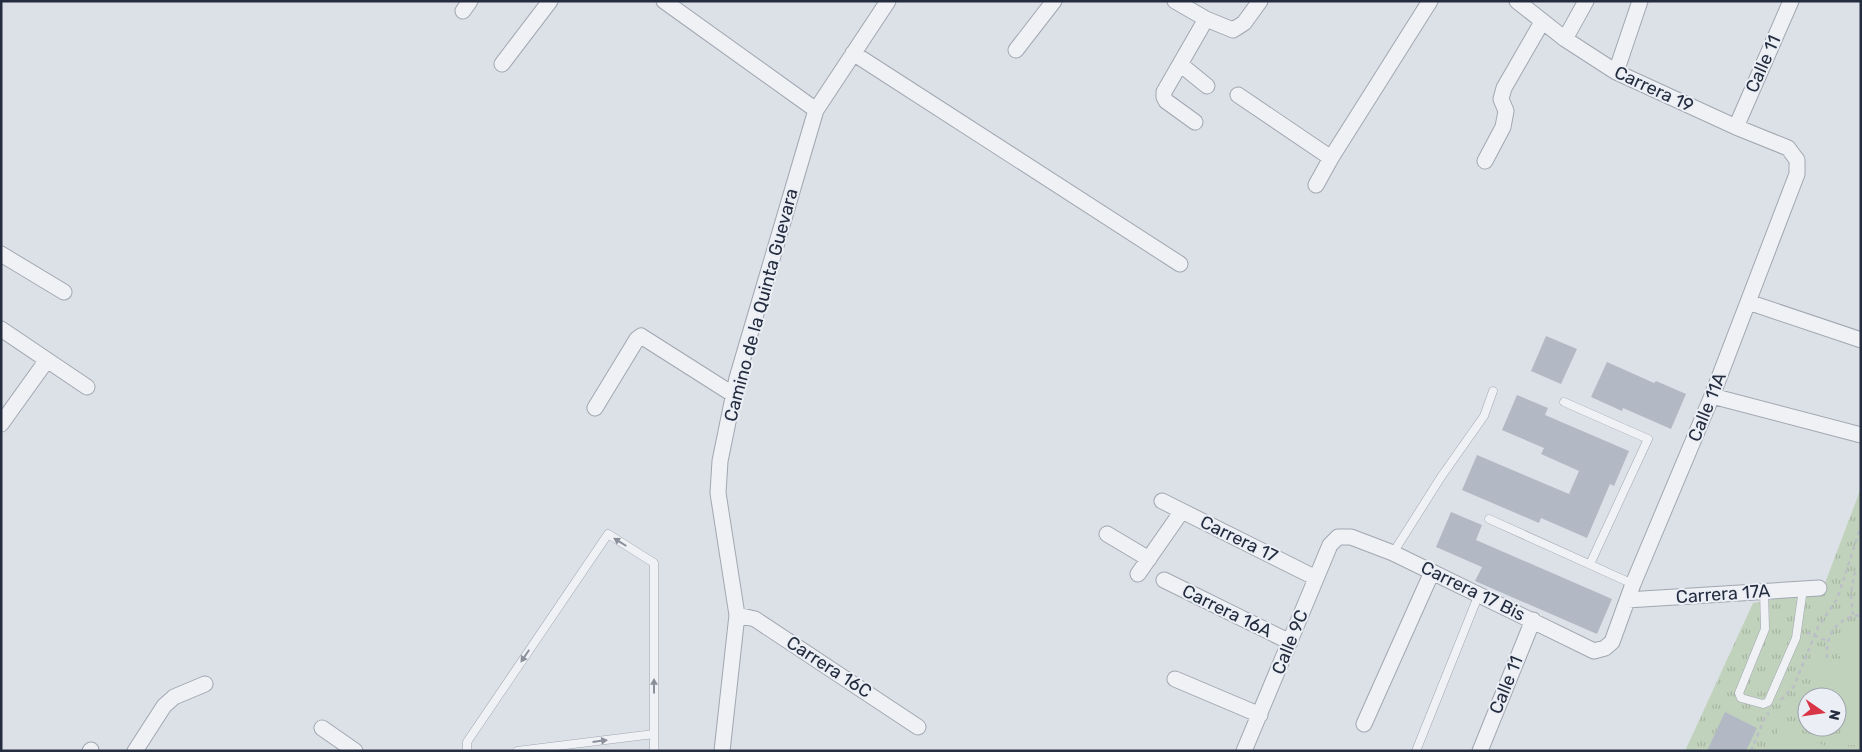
<svg xmlns="http://www.w3.org/2000/svg" width="1862" height="752" font-family="Rubik,sans-serif">
  <style>
    .grass { fill: url(#grass-tufts); fill-rule: evenodd }
    .pitch { fill: #c1d2bc }
    .building { fill: #b2b9c4 }
    .lines { fill: none; stroke-linecap: round; stroke-linejoin: round }
    .service-casing { stroke: #a1a7b1; stroke-width: 9 }
    .minor-casing { stroke: #a1a7b1; stroke-width: 17 }
    .path { stroke: #babec6; stroke-width: 2.5; stroke-dasharray: 4 4; stroke-linecap: butt }
    .service { stroke: #eff1f5; stroke-width: 8 }
    .minor { stroke: #eff1f5; stroke-width: 15 }
    .oneway { fill: #8a8f9a }
    .labels { text-anchor: middle; dominant-baseline: central; stroke-width: 4; stroke-linejoin: round; paint-order: stroke }
    .street-label { font-size: 18px; fill: #242d3f; stroke: #ebeff5 }
  </style>
  <defs>
    <pattern id="grass-tufts" width="24" height="20" patternUnits="userSpaceOnUse" patternTransform="scale(1.25)"><rect width="24" height="20" fill="#c1d2bc"/><path d="M3 7l-1-3M5 7V3M7 7l1-3M15 17l-1-3M17 17v-4M19 17l1-3" fill="none" stroke="#a6b5a3"/></pattern>
  </defs>
  <rect width="100%" height="100%" fill="#dce0e7"/>
  <!-- grass -->
  <path class="grass" d="M1861 488V751H1685L1753 603 1822 591ZM1807 697H1837V727H1807Z"/>
  <!-- pitch -->
  <path class="pitch" d="M1861 632V656H1839L1838 633Z
    M1861 662V700L1837 701V697H1817V663Z
    M1843 709H1861V745H1844Z
    M1779 729 1840 751H1771Z"/>
  <!-- building -->
  <path class="building" d="M1546 336 1577 349 1561 384 1531 371Z
    M1607 362 1654 383 1656 381 1686 394 1671 429 1623 408 1622 411 1591 397Z
    M1517 395 1548 408 1545 415 1629 451 1614 486 1610 484 1587 538 1541 518 1539 523 1462 490 1477 455 1569 494 1579 471 1541 454 1544 448 1502 430Z
    M1451 512 1482 525 1476 540 1612 599 1597 634 1475 581 1482 567 1436 547Z
    M1725 712 1757 728 1746 751H1707Z"/>
  <g class="lines">
    <defs>
      <path id="service" d="M1564 402 1648 439 1590 564
        M1489 519 1633 584
        M1393 553 1441 477 1484 416 1493 391
        M1764 591 1765 629 1739 693 1741 698 1763 704 1768 702 1796 638 1803 589
        M467 751V742L608 534 654 563V751
        M517 751 654 734
        M1416 751 1479 594"/>
      <path id="minor" d="M664 1 816 110
        M1175 1 1206 19 1233 30 1244 23 1260 1
        M463 11 470 1
        M1565 39 1586 1
        M1016 50 1054 1
        M853 53 1180 264
        M502 64 550 1
        M1180 64 1207 86
        M1616 72 1640 1
        M1238 95 1331 158
        M1195 122 1166 101 1164 97V92L1206 19
        M1736 127 1791 1
        M1485 161 1503 127 1506 111 1501 99 1504 88 1542 22
        M1316 185 1331 158 1430 1
        M1 254 64 292
        M1748 302 1861 340
        M1 329 87 387
        M1712 396 1861 435
        M595 408 637 339 641 336 734 395
        M1 424 47 360
        M1162 501 1316 578
        M1107 534 1149 559
        M1138 574 1182 511
        M1164 580 1290 642
        M1627 600 1819 588
        M737 615 755 619 918 727
        M1175 679 1260 715
        M1364 724 1432 572
        M322 728 355 751
        M90 751 91 750
        M135 751 164 706 174 697 205 684
        M722 751 737 615 718 493 720 461 737 378 816 110 888 1
        M1244 751 1330 545 1338 537H1351L1393 553 1594 651 1605 648 1612 642 1633 584 1712 396 1797 174V160L1788 148 1736 127 1616 72 1565 39 1517 1
        M1480 751 1533 620"/>
    </defs>
    <!-- service casing -->
    <use href="#service" class="service-casing"/>
    <!-- minor casing -->
    <use href="#minor" class="minor-casing"/>
    <!-- path -->
    <path class="path" d="M1853 615 1851 595 1854 574 1861 569
      M1807 632 1827 641
      M1827 658C1825 635 1837 617 1861 615
      M1781 700 1794 686 1818 627 1837 599 1861 526
      M1751 751 1765 717 1769 713"/>
    <!-- service -->
    <use href="#service" class="service"/>
    <!-- minor -->
    <use href="#minor" class="minor"/>
  </g>
  <!-- one-way arrows -->
  <defs><path id="oneway-solid" d="M-6-.8H1V-3.2L6.5 0L1 3.2V.8H-6Z" transform="scale(1.25)"/></defs>
  <g class="oneway">
    <use href="#oneway-solid" transform="translate(620 542) rotate(-148)"/>
    <use href="#oneway-solid" transform="translate(525 656) rotate(124)"/>
    <use href="#oneway-solid" transform="translate(654 686) rotate(-90)"/>
    <use href="#oneway-solid" transform="translate(600 741) rotate(-7)"/>
  </g>
  <g class="labels">
    <!-- street labels -->
    <g class="street-label">
      <text transform="translate(1763 64) rotate(-66)">Calle 11</text>
      <text transform="translate(1654 89) rotate(25)">Carrera 19</text>
      <text transform="translate(761 305) rotate(-75)">Camino de la Quinta Guevara</text>
      <text transform="translate(1707 407) rotate(-68)">Calle 11A</text>
      <text transform="translate(1239 539) rotate(26)">Carrera 17</text>
      <text transform="translate(1473 591) rotate(26)">Carrera 17 Bis</text>
      <text transform="translate(1723 594) rotate(-4)">Carrera 17A</text>
      <text transform="translate(1227 611) rotate(26)">Carrera 16A</text>
      <text transform="translate(1290 642) rotate(-68)">Calle 9C</text>
      <text transform="translate(829 667) rotate(33)">Carrera 16C</text>
      <text transform="translate(1506 685) rotate(-68)">Calle 11</text>
    </g>
  </g>
  <!-- border -->
  <rect width="1862" height="752" fill="none" stroke="#242d3f" stroke-width="5"/>
  <!-- north arrow -->
  <g transform="translate(1822 712) rotate(103)"><circle r="24" fill="#ebeff5" stroke="#9ba1ac"/>
  <path d="M0-4L9 19L0 12L-9 19Z" fill="#d83547"/>
  <text y="-8" font-size="14" font-weight="bold" text-anchor="middle" fill="#242d3f">N</text>
  </g>
</svg>
